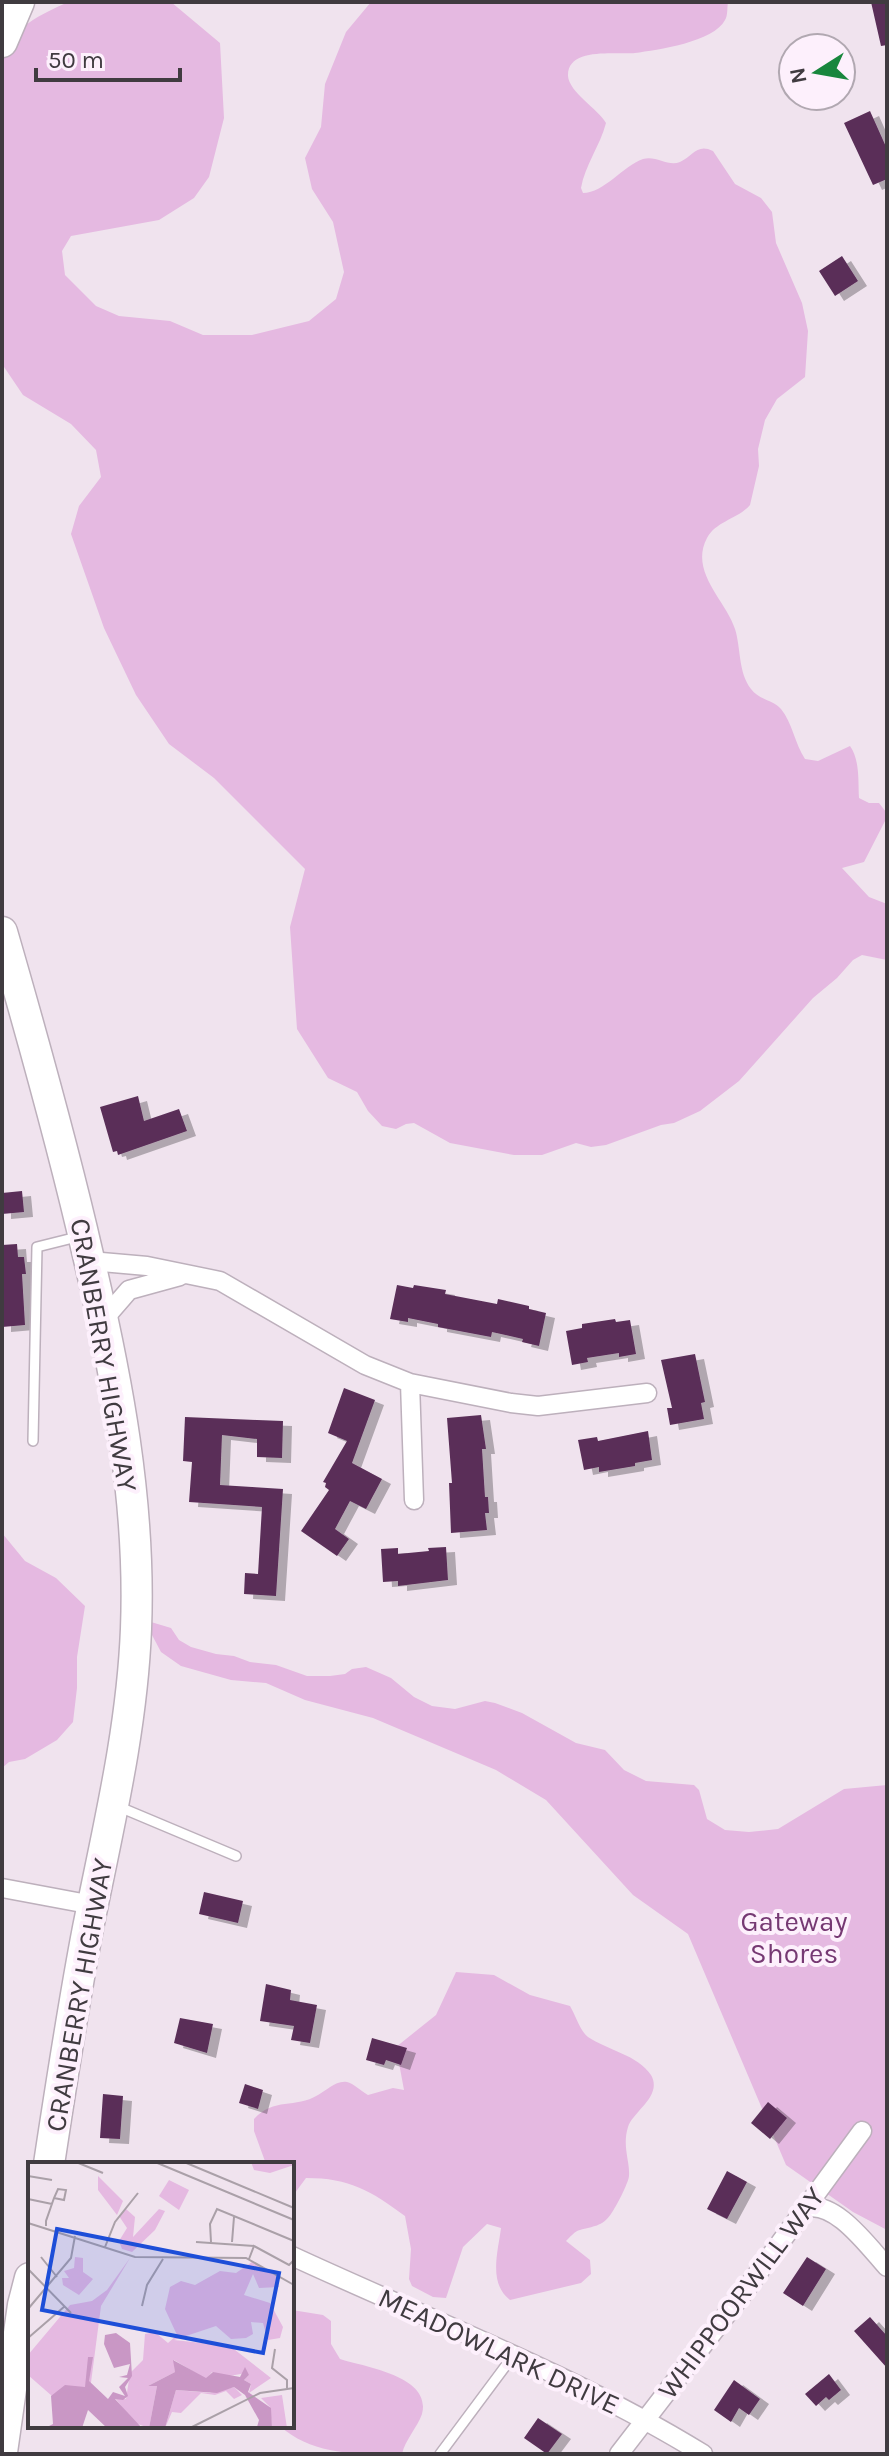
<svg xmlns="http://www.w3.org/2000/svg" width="889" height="2456" font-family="Karla,sans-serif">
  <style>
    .green { fill: #e5b9e1 }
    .building { fill: #5a2f58; filter: url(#shadow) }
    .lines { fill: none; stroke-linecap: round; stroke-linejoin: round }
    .lane-casing { stroke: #bdb0bc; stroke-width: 12 }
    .street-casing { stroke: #bdb0bc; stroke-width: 21 }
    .primary-casing { stroke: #bdb0bc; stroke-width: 33 }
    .lane { stroke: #fff; stroke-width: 9 }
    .street { stroke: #fff; stroke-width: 18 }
    .primary { stroke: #fff; stroke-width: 30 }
    .labels { text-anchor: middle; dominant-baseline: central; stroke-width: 8; stroke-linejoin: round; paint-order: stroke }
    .street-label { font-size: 28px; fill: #403b40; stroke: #fdf0fc }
    .park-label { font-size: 28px; fill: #763973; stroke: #fdf0fc }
    .inset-road { fill: none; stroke: #aaa0a8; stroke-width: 2 }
    .view { fill: #1d4ed8; fill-opacity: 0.15; stroke: #1d4ed8; stroke-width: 4 }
    .inset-edge { fill: none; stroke: #403b40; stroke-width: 4 }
  </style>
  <defs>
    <filter id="shadow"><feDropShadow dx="9" dy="5" stdDeviation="0" flood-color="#0004"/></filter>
  </defs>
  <rect width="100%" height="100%" fill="#f0e3ee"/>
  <!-- green -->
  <path class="green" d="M68 2H171L220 43 224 118 209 177 194 198 159 220 71 236 62 251 65 275 96 306 119 316 170 321 203 335H252L309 321 336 299 344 272 333 222 312 189 305 158 321 127 325 84 346 32 371 2H728C727 7 728 16 725 20 714 42 657 50 635 53 618 55 567 46 568 76 569 92 598 109 606 123 600 146 585 165 581 188L583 193C604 193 623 166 643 159 656 155 668 167 680 162 693 156 697 143 713 151L735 184 761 198 772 212 776 243 802 303 808 331 805 377 777 399 765 420 758 449 759 466 750 505C738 519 716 521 707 538 689 572 726 600 735 629 741 648 738 672 751 689 759 700 773 700 781 709 792 722 795 744 805 759L818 761 850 746C860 760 858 781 859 798L869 803H879L886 812 885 821 864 862 842 868 869 897 887 904V960L862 955 853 960 837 978 813 998 739 1081 700 1111 674 1123 661 1125 606 1145 591 1147 576 1143 542 1155H514L450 1143 414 1123 406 1124 396 1129 382 1126 368 1111 357 1092 328 1078 297 1029 290 927 305 869 214 778 169 744 136 695 104 628 71 534 79 506 101 477 96 450 71 424 23 395 2 364V55C15 26 40 15 68 2Z
    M2 1533 25 1561 56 1578 85 1606 77 1657V1688L73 1722 57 1740 25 1759 9 1762 2 1768Z
    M151 1622 171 1628 179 1640 191 1647 216 1654 234 1656 250 1662 276 1665 307 1676H330L345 1674 352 1669 366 1667 391 1678 414 1697 432 1706 455 1709 485 1701 495 1703 522 1713 576 1743 605 1750 624 1770 646 1781 694 1785 699 1790 707 1819 725 1830 749 1832 778 1829 844 1789 887 1785V2230L853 2212 786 2165 688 1934 633 1895 546 1800 496 1770 373 1718 305 1700 266 1683 231 1680 181 1666 161 1652 152 1635Z
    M456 1972 494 1975 530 1995 570 2006C576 2016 580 2031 588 2037 607 2050 638 2055 651 2075 663 2096 633 2111 628 2127 622 2146 630 2161 629 2176 628 2184 616 2207 611 2214 602 2227 593 2226 580 2230 575 2231 570 2237 566 2241L590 2260 591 2274 581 2283 510 2300C488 2283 498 2252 501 2228L487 2224 463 2247 446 2298 433 2297 412 2286 409 2279 411 2249 405 2216C371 2191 350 2178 306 2178L292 2197V2164H266L254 2131V2119C274 2097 295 2109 318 2095 326 2091 336 2080 347 2082 353 2083 362 2092 368 2095L393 2088 404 2090 396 2047 436 2015Z
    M292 2310 323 2315 331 2321V2344L340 2359C365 2367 432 2376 422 2414 417 2428 405 2440 402 2454 359 2454 313 2456 280 2426H292Z"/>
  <!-- building -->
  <path class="building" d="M871 2H887V45L881 46Z
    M870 111 887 149V179L873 185 844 123Z
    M842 256 858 281 835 296 819 271Z
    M138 1096 144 1121 179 1109 187 1131 118 1155 117 1151 113 1152 100 1107Z
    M22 1191 24 1212 2 1214V1193Z
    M17 1244 18 1257H24L26 1274H22L25 1325 2 1327V1245Z
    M397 1285 413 1288 414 1285 446 1290 445 1294 497 1304 498 1299 529 1306V1309L546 1313 539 1346 522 1342 523 1339 492 1332 491 1337 438 1327V1324L408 1318V1322L390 1319Z
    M615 1319 616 1322 630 1320 636 1354 619 1357V1353L587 1358 588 1362 572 1365 566 1331 582 1328V1324Z
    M695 1354 705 1402 701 1403 704 1419 670 1425 667 1408H672L661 1360Z
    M344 1388 375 1400 352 1463 382 1479 366 1509 350 1501 335 1529 349 1539 337 1556 301 1531 329 1490 325 1487 326 1483 323 1482 347 1441 328 1433Z
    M481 1415 486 1449H482L485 1497H488L489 1513H485L487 1530 451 1533 449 1483H452L447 1418Z
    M185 1417 283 1421 282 1458 257 1457V1439L222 1435 220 1485 283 1489 276 1596 244 1594 245 1573 258 1574 262 1507 189 1502 192 1462 183 1461Z
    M648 1431 652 1460 635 1463V1466L599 1472V1467L584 1470 578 1440 597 1437 598 1441Z
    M446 1547 448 1580 398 1586V1581L383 1582 381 1549 398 1548V1554L429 1551 428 1548Z
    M204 1892 243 1901 238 1923 199 1914Z
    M266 1984 291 1990 290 2000 317 2005 310 2043 291 2040 294 2026 260 2021Z
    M180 2018 213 2024 207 2053 174 2043Z
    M372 2038 407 2048 401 2065 386 2060 384 2065 366 2060Z
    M245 2084 263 2090 258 2109 239 2103Z
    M103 2094 123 2096 120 2139 100 2138Z
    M768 2102 787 2118 770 2139 751 2123Z
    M727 2171 747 2182 727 2219 707 2209Z
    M807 2257 826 2269 803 2306 783 2293Z
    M870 2317 887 2336V2368L854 2331Z
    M829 2374 841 2390 829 2400 826 2397 816 2406 805 2394Z
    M734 2380 760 2399 749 2415 739 2408 731 2422 714 2410Z
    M538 2418 562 2434 547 2454 524 2438Z"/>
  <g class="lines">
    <defs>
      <path id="lane" d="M33 1441 37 1247 81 1236
        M117 1806 236 1856
        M440 2454 513 2356"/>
      <path id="street" d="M90 1261 147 1266 220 1281 365 1365 410 1383 511 1403 538 1406 647 1393
        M103 1320 129 1290 180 1276
        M410 1383 414 1500
        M2 1888 93 1905
        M803 2209C833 2197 868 2246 887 2267
        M292 2256C430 2320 573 2374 703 2454
        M619 2454 747 2288 862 2131"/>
      <path id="primary" d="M2 42 19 2
        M2 932C33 1039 63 1146 88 1255 117 1377 141 1503 136 1629 132 1731 108 1828 88 1928 73 2006 61 2085 49 2164
        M2 2452 23 2305 30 2278"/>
    </defs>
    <!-- lane casing -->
    <use href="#lane" class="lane-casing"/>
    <!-- street casing -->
    <use href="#street" class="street-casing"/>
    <!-- primary casing -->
    <use href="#primary" class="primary-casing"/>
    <!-- lane -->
    <use href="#lane" class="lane"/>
    <!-- street -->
    <use href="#street" class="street"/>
    <!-- primary -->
    <use href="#primary" class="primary"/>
  </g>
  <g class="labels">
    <!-- street labels -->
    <g class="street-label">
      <text transform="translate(104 1355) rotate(80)">CRANBERRY HIGHWAY</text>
      <text transform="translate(79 1995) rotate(-80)">CRANBERRY HIGHWAY</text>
      <text transform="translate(741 2293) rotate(-53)">WHIPPOORWILL WAY</text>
      <text transform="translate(499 2351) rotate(25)">MEADOWLARK DRIVE</text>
    </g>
    <!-- park labels -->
    <g class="park-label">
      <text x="794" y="1921">Gateway<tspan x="794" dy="32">Shores</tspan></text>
    </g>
  </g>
  <!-- overview -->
  <g transform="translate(28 2162)">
    <rect width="266" height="266" fill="#f0e3ee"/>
    <path d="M223 0H266V3L242 11 226 8ZM70 14 95 39 89 53 70 28ZM141 18 161 28 151 48 131 34ZM98 47 107 55 105 75 131 47 137 49 127 68 104 90 94 87 91 79 99 66 91 54ZM47 95 55 96V110L65 117 51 133 35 123 34 116H41L36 109 46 106ZM102 96 73 144 62 228 45 225 24 234 0 213V193L42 143 64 139 79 128ZM224 100 248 113 251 125 231 126 225 112 216 133 242 141 255 165 252 176 240 178 235 161 223 160 225 172 218 176 203 177 188 164 146 178 202 184 243 216 221 231 223 222 216 218 221 213 218 211 196 215 184 210 178 217 146 198 147 210 120 224H129L121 266 107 261 87 236 98 237 102 211 115 198 117 172 127 170 140 181 149 173 137 147 142 125 153 119 167 123 192 109 208 111ZM206 225 214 233 206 237 198 229 187 233 173 231 153 251 144 250 137 266 148 228 182 231ZM254 233 259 266H244L242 245 233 236Z" fill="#e5b9e1"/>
    <path d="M88 171 102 181 104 214 97 225 100 234 95 238 87 237 114 266H79L60 248 54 266H17L25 262 23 234 37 223 57 225 60 195H65L61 219 80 237 85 230 97 234 91 225 100 216 91 215 99 213 102 202 86 206 76 182 77 173ZM145 198 178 216 185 210 212 215 217 205 221 213 216 218 223 222 220 230 243 246 244 266H218L229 265 231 258 217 233 206 225 189 231 148 228 137 266H121L129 224H120L147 210Z" fill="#c997c5"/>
    <path class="inset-road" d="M48 0 75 11M127 0 266 58M156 0 266 46M0 14 24 18M0 37 24 42M0 61 107 95 218 96 266 123M18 64V59L26 36 30 27 38 28 36 38 26 36M168 80 226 84M183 80 182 62 189 47 266 79M204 80 206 55M77 85 87 60 110 31M13 95 29 115M221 97 226 84 261 103 266 98M0 107 43 151M114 144 119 123 135 97M0 147 43 96 47 74M0 176 37 144M247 187 244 206 259 218V226M162 266 232 231 266 226"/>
    <path class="view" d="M29 67 251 111 235 191 14 148Z"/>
    <rect width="266" height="266" class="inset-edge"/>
  </g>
  <!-- border -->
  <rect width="889" height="2456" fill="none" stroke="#403b40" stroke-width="8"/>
  <!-- north arrow -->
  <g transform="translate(817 72) rotate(259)"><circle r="38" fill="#fdf0fc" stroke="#b1a8b1" stroke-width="2"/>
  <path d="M0-6L14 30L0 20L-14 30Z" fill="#18863d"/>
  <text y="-12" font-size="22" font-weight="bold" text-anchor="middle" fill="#403b40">N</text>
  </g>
  <!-- scale -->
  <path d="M36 68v12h144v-12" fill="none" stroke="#403b40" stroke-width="4"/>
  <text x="48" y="68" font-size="24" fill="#403b40" stroke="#fdf0fc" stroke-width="6" paint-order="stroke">50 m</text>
</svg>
